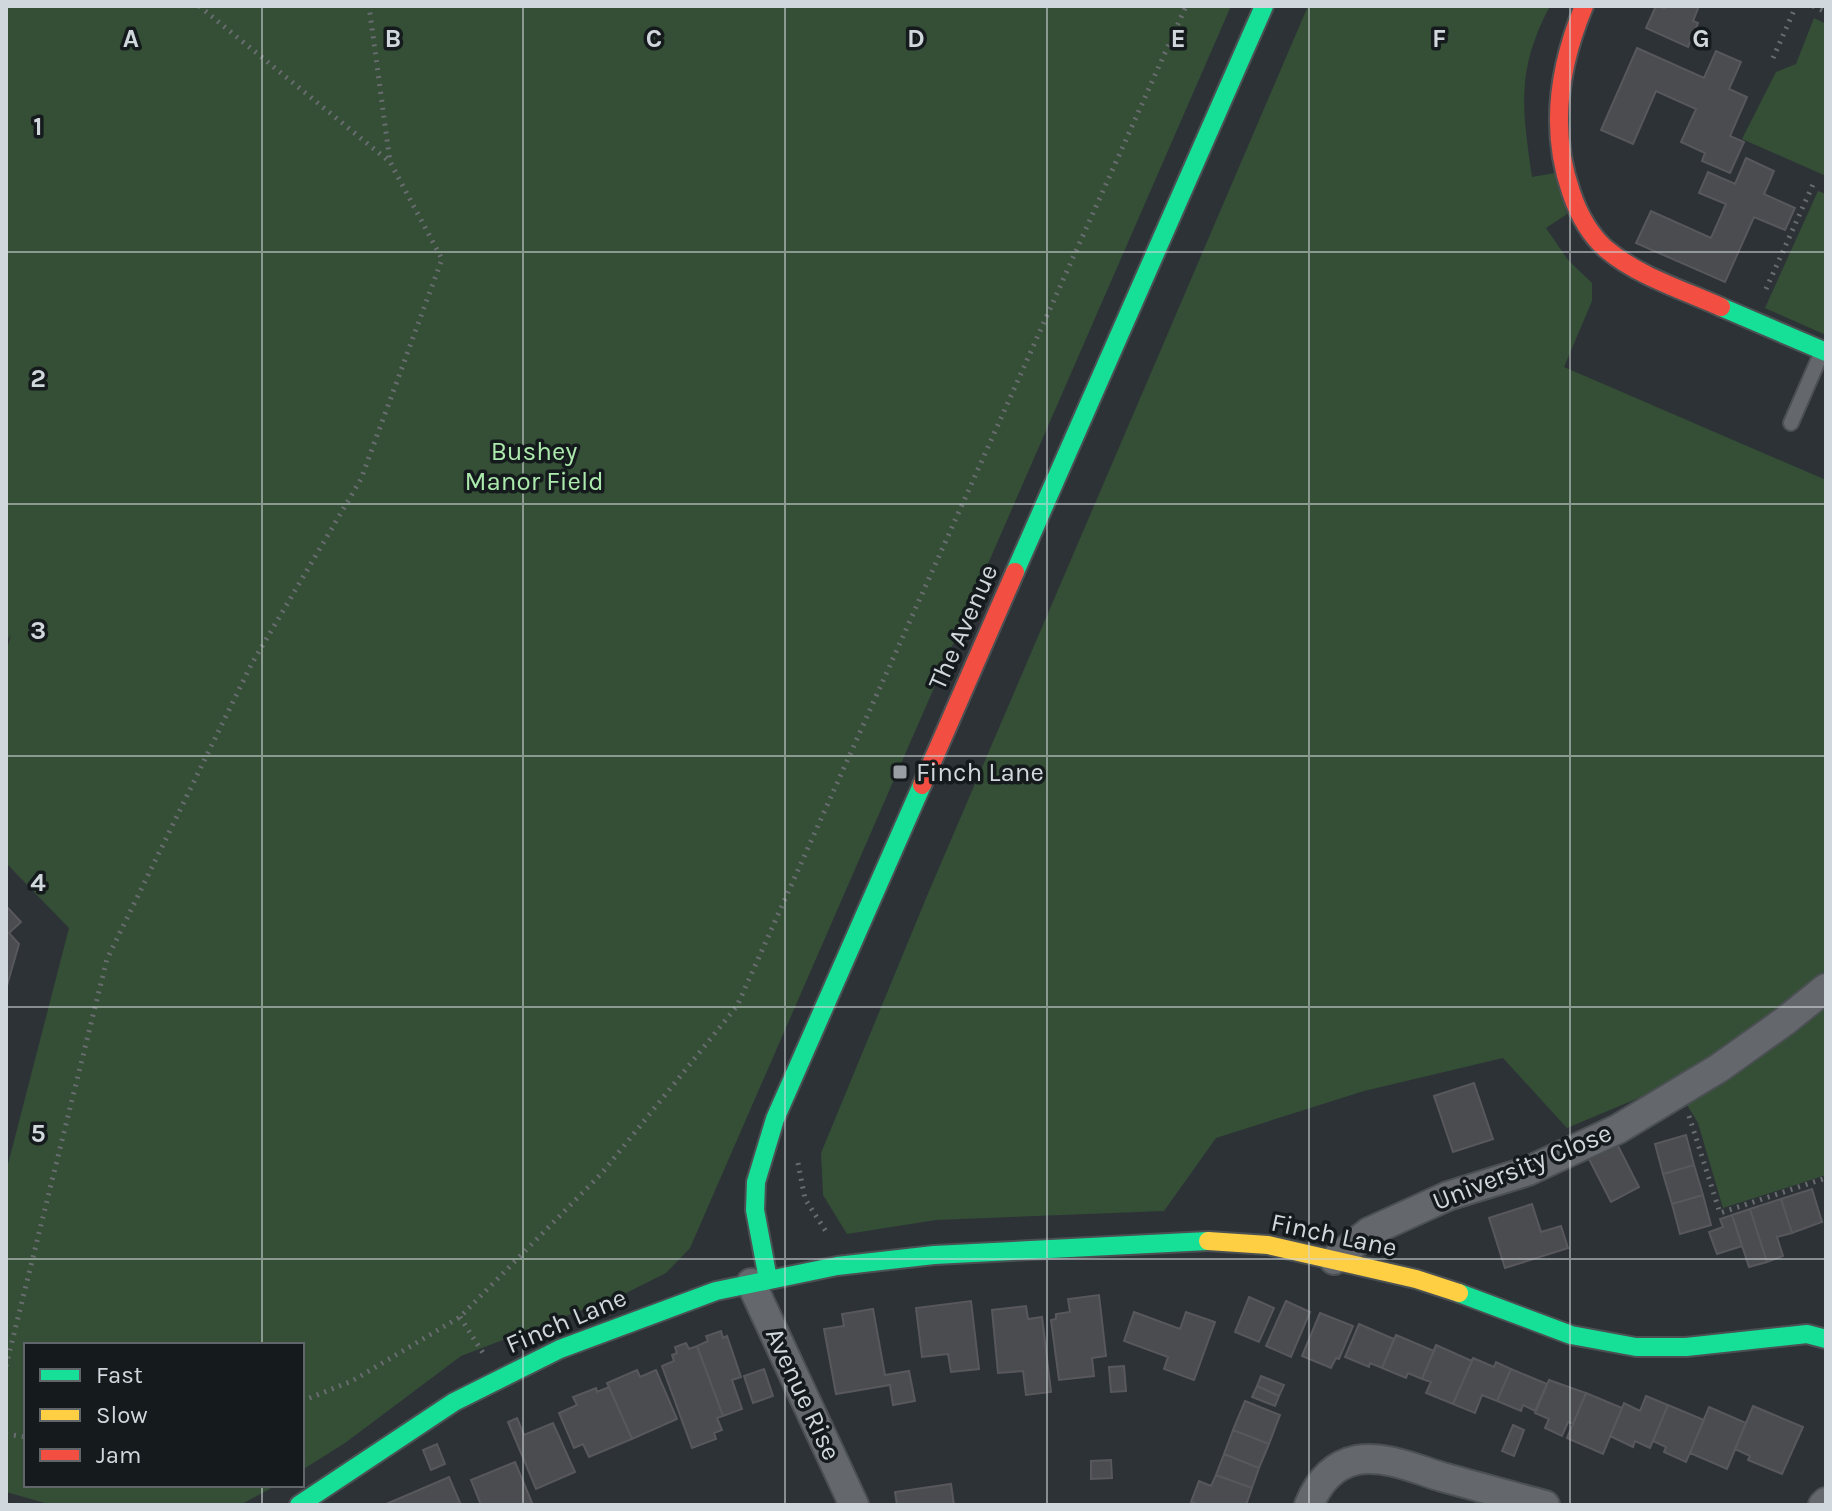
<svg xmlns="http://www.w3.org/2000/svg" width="1832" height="1511" font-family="Karla,sans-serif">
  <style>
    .green { fill: #344f36 }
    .building { fill: #4a4c4f; stroke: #58585c; stroke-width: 2 }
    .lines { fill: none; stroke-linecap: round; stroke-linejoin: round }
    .lane-casing { stroke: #4b5053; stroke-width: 18 }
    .street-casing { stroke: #4b5053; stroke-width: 32 }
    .fast-casing { stroke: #4b5053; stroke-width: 22 }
    .slow-casing { stroke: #4b5053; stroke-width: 22 }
    .jam-casing { stroke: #4b5053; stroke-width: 22 }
    .path { stroke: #686c6f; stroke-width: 5; stroke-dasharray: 2 6; stroke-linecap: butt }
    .lane { stroke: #64686d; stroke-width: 14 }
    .street { stroke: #64686d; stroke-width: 28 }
    .fast { stroke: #16e098; stroke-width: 18 }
    .slow { stroke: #ffcf43; stroke-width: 18 }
    .jam { stroke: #f24e42; stroke-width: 18 }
    .grid { fill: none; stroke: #d1d8dd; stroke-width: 2; stroke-opacity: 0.55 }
    .poi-dot { fill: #989ea3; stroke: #151a1d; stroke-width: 3 }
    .labels { text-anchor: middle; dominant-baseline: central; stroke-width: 7; stroke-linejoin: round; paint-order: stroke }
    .park-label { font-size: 26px; fill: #ace9ac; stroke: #151a1d }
    .street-label { font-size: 26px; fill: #d1d8dd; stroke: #151a1d }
    .poi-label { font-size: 26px; fill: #d1d8dd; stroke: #151a1d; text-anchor: start }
    .grid-label { font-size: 26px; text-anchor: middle; font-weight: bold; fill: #d1d8dd; stroke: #151a1d; stroke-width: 7; stroke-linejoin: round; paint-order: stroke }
  </style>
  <rect width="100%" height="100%" fill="#2d3237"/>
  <!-- green -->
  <path class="green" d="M6 6H1231L690 1248 666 1273 624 1294 461 1356 345 1443 302 1470V1345H26V1485H277L240 1505H52L6 1492V1172L69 928 6 863V653L11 634 6 643Z
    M1308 6H1550C1516 70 1522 108 1532 177L1555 173 1567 214 1546 228 1568 260 1592 283V301L1564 367 1826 480V970L1742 1037 1641 1097 1567 1128 1503 1058 1364 1091 1216 1138 1164 1211 936 1220 847 1234 823 1195 821 1153 927 896Z
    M1814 18 1826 24V176L1742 139 1776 72 1796 64Z
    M1818 191 1826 194V335L1765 308Z
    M1826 1005V1175L1723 1208 1698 1123 1686 1103Z"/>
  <!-- building -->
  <path class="building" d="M1656 6 1665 8 1666 6H1699L1693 21 1698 23 1688 47 1646 28Z
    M1637 48 1704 78 1716 51 1741 62 1729 89 1747 97 1730 136 1744 142 1730 173 1702 161 1705 153 1681 142 1696 109 1656 91 1633 144 1601 130Z
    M1746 158 1774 171 1764 194 1795 208 1785 230 1754 217 1725 282 1636 243 1651 211 1711 238 1726 204 1699 193 1708 172 1735 184Z
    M6 906 21 922 9 933 19 944 6 989Z
    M1474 1083 1493 1139 1453 1152 1434 1096Z
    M1686 1135 1694 1165 1663 1174 1655 1144Z
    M1617 1144 1639 1187 1611 1202 1589 1159Z
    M1694 1165 1703 1195 1672 1204 1663 1174Z
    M1812 1189 1822 1222 1792 1233 1781 1199Z
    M1703 1195 1711 1225 1680 1234 1672 1204Z
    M1781 1199 1792 1233 1777 1237 1783 1256 1767 1262 1750 1209Z
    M1532 1204 1541 1232 1561 1226 1568 1248 1505 1268 1489 1218Z
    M1750 1209 1767 1262 1749 1267 1732 1215Z
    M1732 1215 1742 1246 1717 1254 1709 1232 1723 1227 1720 1219Z
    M1099 1295 1106 1356 1092 1358 1094 1376 1059 1380 1051 1320 1056 1319V1314L1070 1312 1068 1299Z
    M1249 1297 1274 1308 1259 1342 1235 1332Z
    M971 1301 979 1369 951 1372 948 1354 922 1357 916 1308Z
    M1286 1301 1310 1312 1291 1357 1266 1346Z
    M1026 1306 1028 1319 1042 1317 1051 1392 1026 1395 1023 1371 998 1373 992 1310Z
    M873 1309 885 1375 909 1371 915 1401 893 1405 890 1385 836 1394 824 1329 844 1326 842 1314Z
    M1134 1312 1180 1329 1186 1312 1215 1322 1194 1380 1164 1369 1168 1357 1124 1341Z
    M1320 1313 1353 1326 1339 1359 1336 1358 1331 1368 1302 1356Z
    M1359 1324 1394 1339 1382 1368 1370 1363 1369 1367 1345 1357Z
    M721 1331 723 1338 727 1336 741 1377 732 1380 742 1409 723 1416 697 1346 708 1341 706 1336Z
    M1396 1335 1434 1351 1422 1379 1408 1373 1406 1378 1382 1368Z
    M686 1343 689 1349 697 1346 723 1416 717 1418 722 1430 714 1433 716 1439 692 1448 662 1366 674 1361 672 1355 677 1353 675 1347Z
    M1436 1345 1472 1361 1453 1404 1426 1393 1431 1382 1422 1379Z
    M1473 1358 1494 1367 1496 1362 1511 1369 1497 1401 1482 1395 1475 1413 1453 1404Z
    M1124 1366 1126 1391 1111 1392 1109 1367Z
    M764 1369 773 1396 753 1403 744 1376Z
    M1511 1369 1547 1384 1535 1411 1523 1405 1521 1411 1497 1401Z
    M637 1370 640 1377 656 1370 677 1419 632 1439 607 1383Z
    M1261 1376 1284 1385 1279 1396 1257 1386Z
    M1549 1380 1586 1393 1573 1424 1568 1422 1562 1436 1545 1428 1549 1419 1535 1413Z
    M1257 1386 1279 1396 1275 1406 1252 1397Z
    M609 1387 632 1439 589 1457 583 1444 574 1448 559 1413 577 1405 573 1397 596 1388 597 1392Z
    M1586 1393 1622 1408 1603 1454 1567 1438Z
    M1646 1396 1668 1405 1650 1448 1635 1441 1633 1447 1610 1436 1624 1403 1640 1411Z
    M1245 1401 1280 1415 1269 1444 1233 1430Z
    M1668 1405 1704 1420 1686 1462 1664 1452 1666 1447 1653 1441Z
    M1753 1406 1803 1427 1782 1474 1748 1460 1750 1456 1735 1449Z
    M1709 1407 1746 1423 1727 1469 1690 1453Z
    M517 1418 524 1435 553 1423 575 1472 536 1489 508 1422Z
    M1513 1425 1524 1430 1514 1456 1502 1451Z
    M1233 1430 1269 1444 1259 1468 1224 1454Z
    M437 1444 445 1464 431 1470 423 1450Z
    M1224 1454 1259 1468 1252 1488 1216 1475Z
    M1111 1460 1112 1478 1091 1479V1461Z
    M515 1462 533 1505H481L471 1480Z
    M1216 1475 1252 1488 1246 1505H1200L1191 1502 1199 1481 1211 1486Z
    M449 1477 461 1505H384Z
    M951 1484 954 1505H897L895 1492Z"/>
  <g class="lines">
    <defs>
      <path id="lane" d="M1791 423 1821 354"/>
      <path id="street" d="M1334 1260 1369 1232 1448 1196 1528 1171 1618 1129 1719 1068 1785 1021 1826 988
        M751 1283 854 1505
        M1309 1505C1318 1483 1332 1465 1357 1460 1385 1455 1416 1469 1442 1477 1476 1486 1510 1496 1545 1505
        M1823 1505 1826 1502"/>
      <path id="fast" d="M1721 307 1826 352
        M1015 572 1264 6
        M768 1279 755 1210 756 1182 775 1119 922 785
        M1459 1293 1571 1335 1636 1347H1686L1807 1334 1826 1339
        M299 1505 454 1402 560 1349 716 1291 837 1266 934 1255 1208 1241"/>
      <path id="slow" d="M1208 1241 1268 1245 1416 1279 1459 1293"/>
      <path id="jam" d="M1584 6C1559 66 1549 129 1571 192 1578 213 1589 234 1606 249 1638 276 1683 290 1721 307
        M922 785 1015 572"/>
    </defs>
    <!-- lane casing -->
    <use href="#lane" class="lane-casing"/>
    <!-- street casing -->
    <use href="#street" class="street-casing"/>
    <!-- fast casing -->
    <use href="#fast" class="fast-casing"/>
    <!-- slow casing -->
    <use href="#slow" class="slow-casing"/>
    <!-- jam casing -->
    <use href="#jam" class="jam-casing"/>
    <!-- path -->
    <path class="path" d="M199 6 390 162
      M1813 6 1826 12
      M1773 58 1796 6
      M1766 289 1815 180
      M1689 1116 1720 1213 1826 1178
      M798 1163 805 1199 827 1233
      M460 1317 483 1353
      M6 1366 107 959 251 665 361 479 442 259 390 162 369 6
      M302 1401 352 1381 460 1317 602 1173 737 1006 1186 6
      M6 1434 26 1437"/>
    <!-- lane -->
    <use href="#lane" class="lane"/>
    <!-- street -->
    <use href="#street" class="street"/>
    <!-- fast -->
    <use href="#fast" class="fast"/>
    <!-- slow -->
    <use href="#slow" class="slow"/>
    <!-- jam -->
    <use href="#jam" class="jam"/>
  </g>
  <!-- grid -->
  <path class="grid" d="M262 6V1345M523 6V1505M785 6V1505M1047 6V1505M1309 6V1505M1570 6V1505M6 252H1826M6 504H1826M6 756H1826M6 1007H1826M6 1259H1826M262 1485V1505"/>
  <!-- markers -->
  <rect class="poi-dot" x="892" y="764" width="16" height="16" rx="4"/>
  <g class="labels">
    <!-- park labels -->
    <g class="park-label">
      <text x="534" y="451">Bushey<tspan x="534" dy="30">Manor Field</tspan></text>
    </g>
    <!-- street labels -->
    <g class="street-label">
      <text transform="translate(963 627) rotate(-66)">The Avenue</text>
      <text transform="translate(1522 1167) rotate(-22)">University Close</text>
      <text transform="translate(1334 1235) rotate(12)">Finch Lane</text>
      <text transform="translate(566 1321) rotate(-23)">Finch Lane</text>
      <text transform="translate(803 1394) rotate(65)">Avenue Rise</text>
    </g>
    <!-- poi labels -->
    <g class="poi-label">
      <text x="916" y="772">Finch Lane</text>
    </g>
  </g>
  <g class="grid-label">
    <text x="131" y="47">A</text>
    <text x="393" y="47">B</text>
    <text x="654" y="47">C</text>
    <text x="916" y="47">D</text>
    <text x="1178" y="47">E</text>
    <text x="1439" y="47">F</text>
    <text x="1701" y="47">G</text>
    <text x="38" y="135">1</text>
    <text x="38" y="387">2</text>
    <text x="38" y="639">3</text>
    <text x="38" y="891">4</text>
    <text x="38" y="1142">5</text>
  </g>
  <!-- border -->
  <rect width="1832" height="1511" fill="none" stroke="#d1d8dd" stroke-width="16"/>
  <!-- legend -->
  <rect x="24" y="1343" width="280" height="144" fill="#151a1d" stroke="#60666a" stroke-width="2"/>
  <rect x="40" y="1369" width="40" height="12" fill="#16e098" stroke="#60666a" stroke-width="2"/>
  <text x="96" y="1383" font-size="24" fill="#d1d8dd">Fast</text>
  <rect x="40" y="1409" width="40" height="12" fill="#ffcf43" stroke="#60666a" stroke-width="2"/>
  <text x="96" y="1423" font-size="24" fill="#d1d8dd">Slow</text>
  <rect x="40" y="1449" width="40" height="12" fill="#f24e42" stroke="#60666a" stroke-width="2"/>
  <text x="96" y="1463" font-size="24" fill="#d1d8dd">Jam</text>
</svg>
